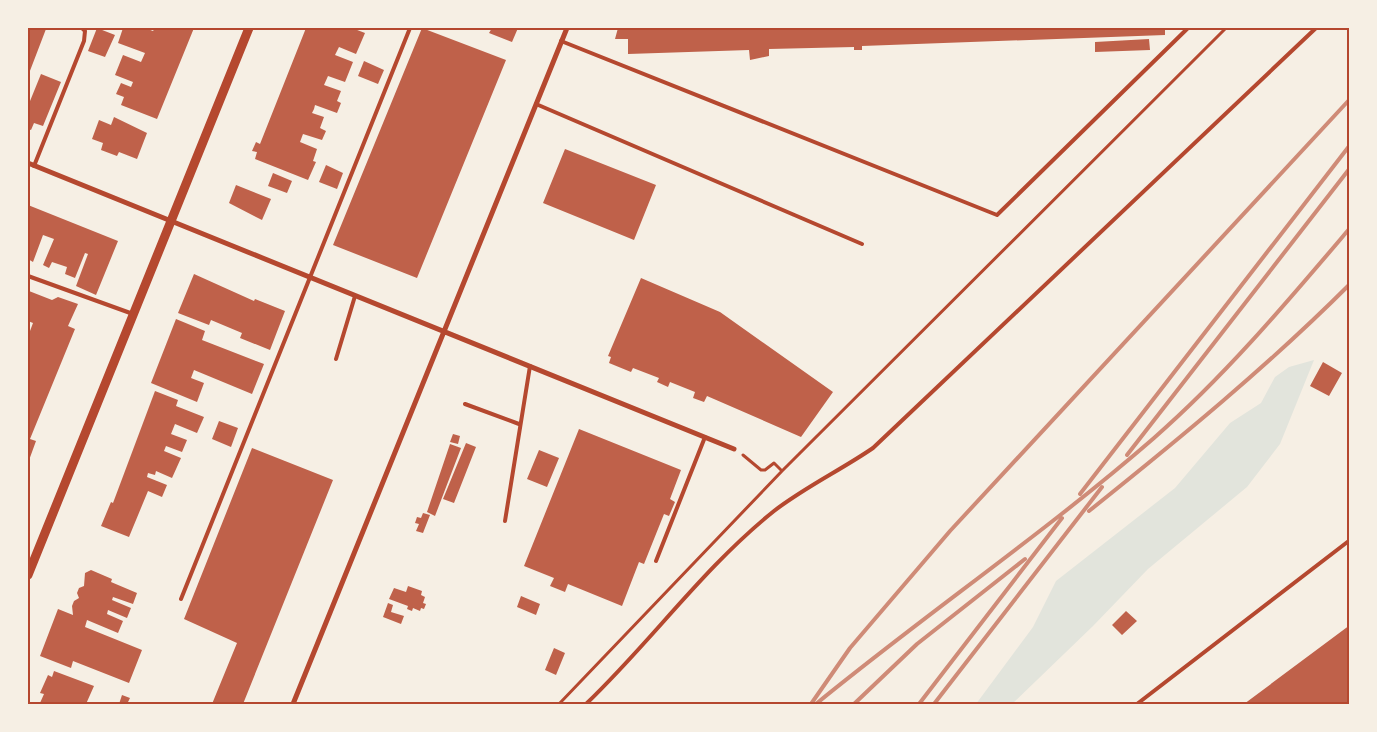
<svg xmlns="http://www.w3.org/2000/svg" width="1377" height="732" font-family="'PT Sans',sans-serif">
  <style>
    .green { fill: #e2e4dc }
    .building { fill: #bf614a }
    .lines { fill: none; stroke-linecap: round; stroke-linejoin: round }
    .path { stroke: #b5482f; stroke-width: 3 }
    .service { stroke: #b5482f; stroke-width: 4 }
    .minor { stroke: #b5482f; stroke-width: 5 }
    .tertiary { stroke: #b5482f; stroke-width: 9 }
    .rail { stroke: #cf8b77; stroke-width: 4 }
    .neatline { fill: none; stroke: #b5482f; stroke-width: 2 }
  </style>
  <rect width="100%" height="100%" fill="#f6efe4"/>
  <!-- green -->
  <path class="green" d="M1314 360 1280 444 1247 487 1148 569 1093 626 1012 704H976L1033 627 1056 581 1175 488 1230 423 1261 403 1275 377 1289 367Z"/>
  <!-- building -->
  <path class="building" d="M28 28 46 29 28 76Z
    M97 28 115 35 105 57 88 51Z
    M123 28H145L153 31 155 28H194L157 119 121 105 124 97 116 94 121 83 131 87 133 82 115 75 123 55 141 62 145 53 118 43Z
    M306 28H352L365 33 356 54 339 47 335 55 353 62 345 82 328 76 324 85 341 91 337 101 341 103 337 113 315 105 314 109 312 113 324 117 320 128 326 131 322 140 303 134 300 142 317 149 313 161 316 162 308 180 255 159 257 152 252 151 256 142 260 144Z
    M422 28 506 60 417 278 333 245Z
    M492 28H518L512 42 489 33Z
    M618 28H1165V35L862 46V50H854V47L769 49V56L750 60 749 50 628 54V39H615Z
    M1149 39 1150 50 1095 52V42Z
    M364 61 384 70 378 84 358 76Z
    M41 74 61 82 43 126 34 123 31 130 28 129V106Z
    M114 117 147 133 137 159 119 152 117 156 101 150 103 143 92 139 99 120 111 125Z
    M565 149 656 185 634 240 543 203Z
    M326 165 343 173 337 189 319 182Z
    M273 173 292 181 287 193 268 186Z
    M236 185 271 199 262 220 229 203Z
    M28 205 118 241 96 295 76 286 88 254 85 253 75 278 65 274 67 267 52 262 49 268 43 265 54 239 43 235 33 262 28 259Z
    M194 274 254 301 255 299 285 311 270 350 240 338 242 333 211 320 209 325 178 313Z
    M641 278 720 312 833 392 801 437 707 396 704 402 693 398 695 392 670 382 668 387 657 382 659 378 633 368 631 372 609 363 611 357 608 356Z
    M28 287 29 291 52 300 58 297 78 304 68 326 75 329 30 439 36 441 28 463V330L30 331 33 323 28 321Z
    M176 319 205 331 202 340 264 364 252 394 194 370 191 378 204 383 197 402 151 383Z
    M1323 362 1342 373 1329 396 1310 386Z
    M155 391 178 400 176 406 204 417 197 433 175 424 171 434 187 440 182 452 166 446 164 451 181 458 172 478 156 471 155 475 148 473 147 477 167 485 162 497 148 491 129 537 101 526 111 502 113 503Z
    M219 421 238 428 231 447 212 439Z
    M579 429 681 470 670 499 675 502 669 516 664 514 644 564 639 562 622 606 568 584 565 592 550 586 554 578 524 566Z
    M453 434 460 436 458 444 450 442Z
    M466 443 476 447 454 503 443 499Z
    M450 444 461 448 435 516 427 512Z
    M252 448 333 480 243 704H212L237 643 184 619Z
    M539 450 559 458 547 487 527 479Z
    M423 513 430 515 423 533 416 531 419 524 415 523 417 517 421 518Z
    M91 570 112 579 111 582 137 593 133 604 113 597 112 600 131 608 127 618 108 610 107 614 123 621 118 633 87 620 85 627 142 650 129 683 73 661 71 668 40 656 58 609 73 615 72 606 74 601 79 598 77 593 79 588 84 586 85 573Z
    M408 586 422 591 421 595 425 597 423 603 426 604 424 609 421 608 420 611 413 608 412 611 407 609 408 606 389 599 394 588 406 592Z
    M521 596 540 604 536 615 517 607Z
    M388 603 393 605 391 612 404 616 401 624 383 617Z
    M1126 611 1137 621 1122 635 1112 625Z
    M1350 625V704H1244Z
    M554 648 565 653 556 675 545 670Z
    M54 671 94 686 86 704 40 703 44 694 40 693 48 675 52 677Z
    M122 695 130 698 127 704H119Z"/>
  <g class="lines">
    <!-- path -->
    <path class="path" d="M743 455 761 470H765L774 463 782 471
      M559 704 782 471 1226 28"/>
    <!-- service -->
    <path class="service" d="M561 41 997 215 1188 28
      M536 104 862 244
      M34 166 84 41 85 31 82 28
      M28 276 133 314
      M336 359 355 296
      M465 404 519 424
      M505 521 530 366
      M656 561 705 437
      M181 599 410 28
      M586 704C651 642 703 568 774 511 805 487 841 470 873 448L1316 28
      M1137 704 1350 540"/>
    <!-- minor -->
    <path class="minor" d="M28 163 734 449
      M293 704 567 28"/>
    <!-- tertiary -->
    <path class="tertiary" d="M28 575 249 28"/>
    <!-- rail -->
    <path class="rail" d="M1127 455 1350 168
      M1080 494 1350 145
      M1089 511C1179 439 1268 366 1350 284
      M811 704 850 648 950 531 1350 99
      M816 704C927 613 1046 532 1154 438 1226 375 1288 301 1350 228
      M854 704 917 644 1025 559
      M919 704 1062 518
      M934 704 1102 487"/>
  </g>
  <!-- border -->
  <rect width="1377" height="732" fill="none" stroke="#f6efe4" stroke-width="58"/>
  <rect x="29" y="29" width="1319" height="674" class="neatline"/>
</svg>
